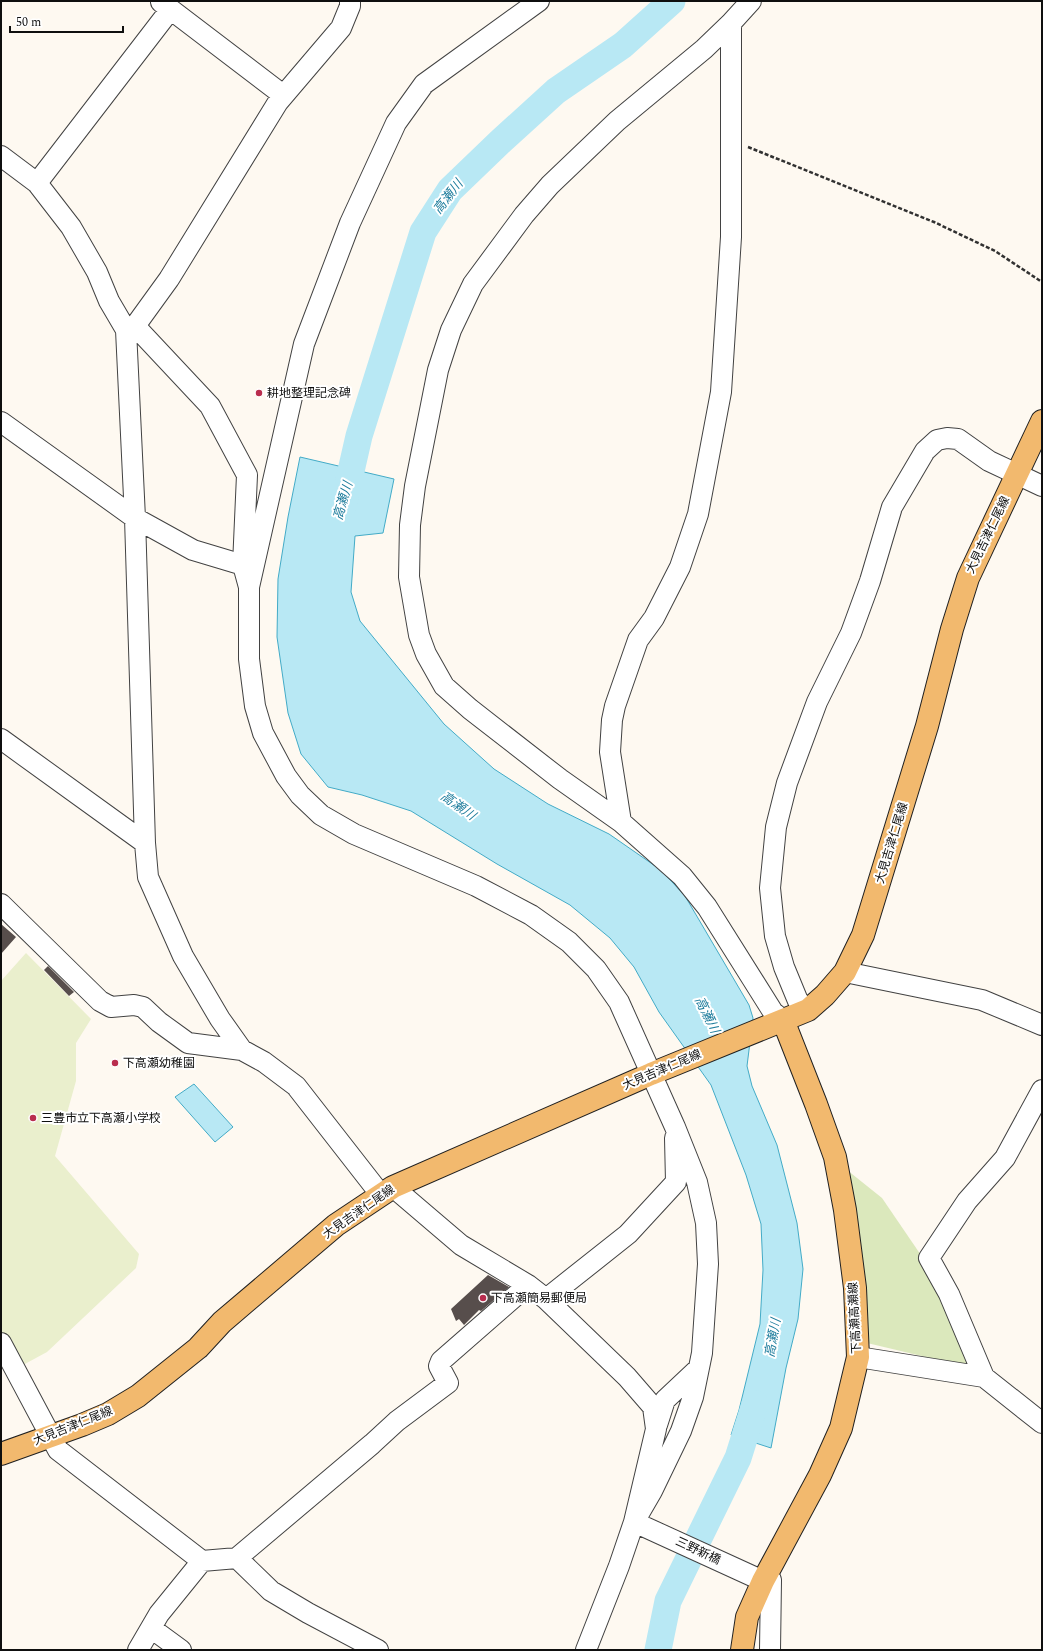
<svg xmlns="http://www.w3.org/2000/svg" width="1043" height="1651" font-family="Spectral,'Noto Sans JP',serif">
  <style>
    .green { fill: #dbe8bc }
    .pitch { fill: #eaefcd }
    .water { fill: #b8e8f4; stroke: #43abc7 }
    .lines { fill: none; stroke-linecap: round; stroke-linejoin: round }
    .river { stroke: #b8e8f4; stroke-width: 27 }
    .building { fill: #574e4c }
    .minor-casing { stroke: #424242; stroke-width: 22 }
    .major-casing { stroke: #202020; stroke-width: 24 }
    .path { stroke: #313131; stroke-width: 2.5; stroke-dasharray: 4 2; stroke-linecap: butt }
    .minor { stroke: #fff; stroke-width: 20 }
    .major { stroke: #f2b96e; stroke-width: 22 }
    .poi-dot { fill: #b92d4e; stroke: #fff; stroke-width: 1.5 }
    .labels { text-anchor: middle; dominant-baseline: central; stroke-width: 4; stroke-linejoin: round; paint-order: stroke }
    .poi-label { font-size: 12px; fill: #0f0f0f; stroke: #fff; text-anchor: start }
    .street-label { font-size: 12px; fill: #0f0f0f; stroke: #fff }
    .water-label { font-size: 13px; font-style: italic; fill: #1d7c9c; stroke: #fff }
  </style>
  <rect width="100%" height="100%" fill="#fef9f1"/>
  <!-- green -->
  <path class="green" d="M847 1170 882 1198 927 1264 972 1368 863 1342Z"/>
  <!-- pitch -->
  <path class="pitch" d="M26 953 91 1019 76 1043V1081L55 1156 139 1254 136 1268 47 1352 23 1365 1 1330V981Z"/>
  <!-- water -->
  <path class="water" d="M300 457 394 479 383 533 355 536 351 592 360 621 444 724 494 769 548 804 609 834 661 870 685 896 749 1005 753 1018 747 1066 752 1086 777 1145 797 1223 803 1269 798 1319 786 1368 771 1448 731 1435 739 1410 760 1324 763 1270 761 1224 746 1175 711 1085 659 1012 634 967 610 938 570 905 497 864 411 811 362 795 328 787 301 754 288 713 277 637 278 579 288 517Z
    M194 1084 233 1127 215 1142 175 1097Z"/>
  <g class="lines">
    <!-- river -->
    <path class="river" d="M343 506 359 436 423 232 450 190 501 141 556 91 623 45 672 1
      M658 1650 668 1601 738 1458 755 1404"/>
  </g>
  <!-- building -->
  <path class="building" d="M1 924 16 937 1 954Z
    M48 966 74 992 69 996 44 970Z
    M488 1275 509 1287 481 1311 479 1310 464 1325 459 1319 456 1321 451 1309Z"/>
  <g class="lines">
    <defs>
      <path id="minor" d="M539 1 424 84 396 123 350 223 304 344 249 587V659L255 706 263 733 286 776 300 795 321 815 354 834 476 886 531 915 569 942 596 969 619 1002 675 1127 697 1182 706 1223 708 1264 702 1353 693 1397 681 1431 652 1491 634 1522
        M751 1 731 23 704 49 617 121 550 185 524 215 473 284 451 330 438 370 415 486 410 525 409 577 419 635 426 654 444 686 470 709 560 779 621 822 682 876 707 907 773 1012 783 1020
        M161 2 283 95
        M1 156 37 183 71 227 97 272 109 301 126 330 135 518 145 843 148 877 183 956 220 1019 242 1050
        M37 183 170 10
        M135 326 210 406 247 475 243 565
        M126 330 135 326 169 279 278 102 341 28 350 6V1
        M1 422 135 518 193 550 243 565 249 587
        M1 739 145 843
        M621 822 610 752 612 720 615 706 638 640 654 618 680 567 698 514 721 392 731 237V23
        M1 904 100 1001 111 1007 134 1005 143 1007 159 1022 188 1043 242 1050 264 1062 296 1086 381 1195
        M845 972 982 1000 1042 1025
        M808 1010 798 1001 784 967 775 936 770 888 776 827 787 783 817 702 851 633 870 581 892 507 925 451 937 440 947 438 958 439 989 461 1042 486
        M393 1187 461 1245 528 1285 546 1299 627 1377 653 1407 656 1429 634 1522 619 1566 586 1650
        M546 1299 628 1234 676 1182 675 1138
        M1 1343 58 1450 202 1561 237 1558 372 1444 397 1421 448 1383 439 1366 441 1361 528 1285
        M858 1357 984 1377 1042 1423
        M984 1377 949 1294 929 1258 967 1201 1005 1158 1042 1090
        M657 1425 665 1400 699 1368
        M634 1522 763 1581 771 1580 770 1650
        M237 1558 271 1591 308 1613 378 1650
        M151 1628 181 1650
        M138 1650 159 1614 202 1561"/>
      <path id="major" d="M1 1454 82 1425 108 1414 138 1396 198 1348 222 1322 336 1225 393 1187 651 1074 808 1010 825 995 845 972 863 935 927 726 952 629 968 578 1042 421
        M742 1650 747 1617 763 1581 820 1475 841 1428 858 1357 855 1288 845 1210 835 1157 816 1104 783 1020"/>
    </defs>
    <!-- minor casing -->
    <use href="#minor" class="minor-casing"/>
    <!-- major casing -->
    <use href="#major" class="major-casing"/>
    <!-- path -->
    <path class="path" d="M748 147 934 222 995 251 1042 282"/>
    <!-- minor -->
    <use href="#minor" class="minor"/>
    <!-- major -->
    <use href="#major" class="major"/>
  </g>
  <!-- markers -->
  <g class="poi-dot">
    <circle cx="259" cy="393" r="4"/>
    <circle cx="115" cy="1063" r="4"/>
    <circle cx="33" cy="1118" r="4"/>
    <circle cx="483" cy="1298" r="4"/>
  </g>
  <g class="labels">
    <!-- poi labels -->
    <g class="poi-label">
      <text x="267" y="393">耕地整理記念碑</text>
      <text x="123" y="1063">下高瀬幼稚園</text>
      <text x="41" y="1118">三豊市立下高瀬小学校</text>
      <text x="491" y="1298">下高瀬簡易郵便局</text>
    </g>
    <!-- street labels -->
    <g class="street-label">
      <text transform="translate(988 535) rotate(-64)">大見吉津仁尾線</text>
      <text transform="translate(892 843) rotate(-73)">大見吉津仁尾線</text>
      <text transform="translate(662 1070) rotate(-23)">大見吉津仁尾線</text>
      <text transform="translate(359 1212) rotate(-35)">大見吉津仁尾線</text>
      <text transform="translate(855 1318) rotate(-93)">下高瀬高瀬線</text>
      <text transform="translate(73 1426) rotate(-22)">大見吉津仁尾線</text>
      <text transform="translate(698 1551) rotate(25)">三野新橋</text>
    </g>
    <!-- water labels -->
    <g class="water-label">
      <text transform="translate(448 197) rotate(-52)">高瀬川</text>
      <text transform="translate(343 501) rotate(-74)">高瀬川</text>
      <text transform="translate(458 806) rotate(35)">高瀬川</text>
      <text transform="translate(707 1015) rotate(64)">高瀬川</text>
      <text transform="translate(773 1338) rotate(-80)">高瀬川</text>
    </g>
  </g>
  <!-- border -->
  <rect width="1043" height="1651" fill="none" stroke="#0f0f0f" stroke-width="4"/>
  <!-- scale -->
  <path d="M10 26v6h113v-6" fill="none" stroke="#0f0f0f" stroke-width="2"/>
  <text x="16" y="26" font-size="12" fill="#0f0f0f" stroke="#ffffff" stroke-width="3" paint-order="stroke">50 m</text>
</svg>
